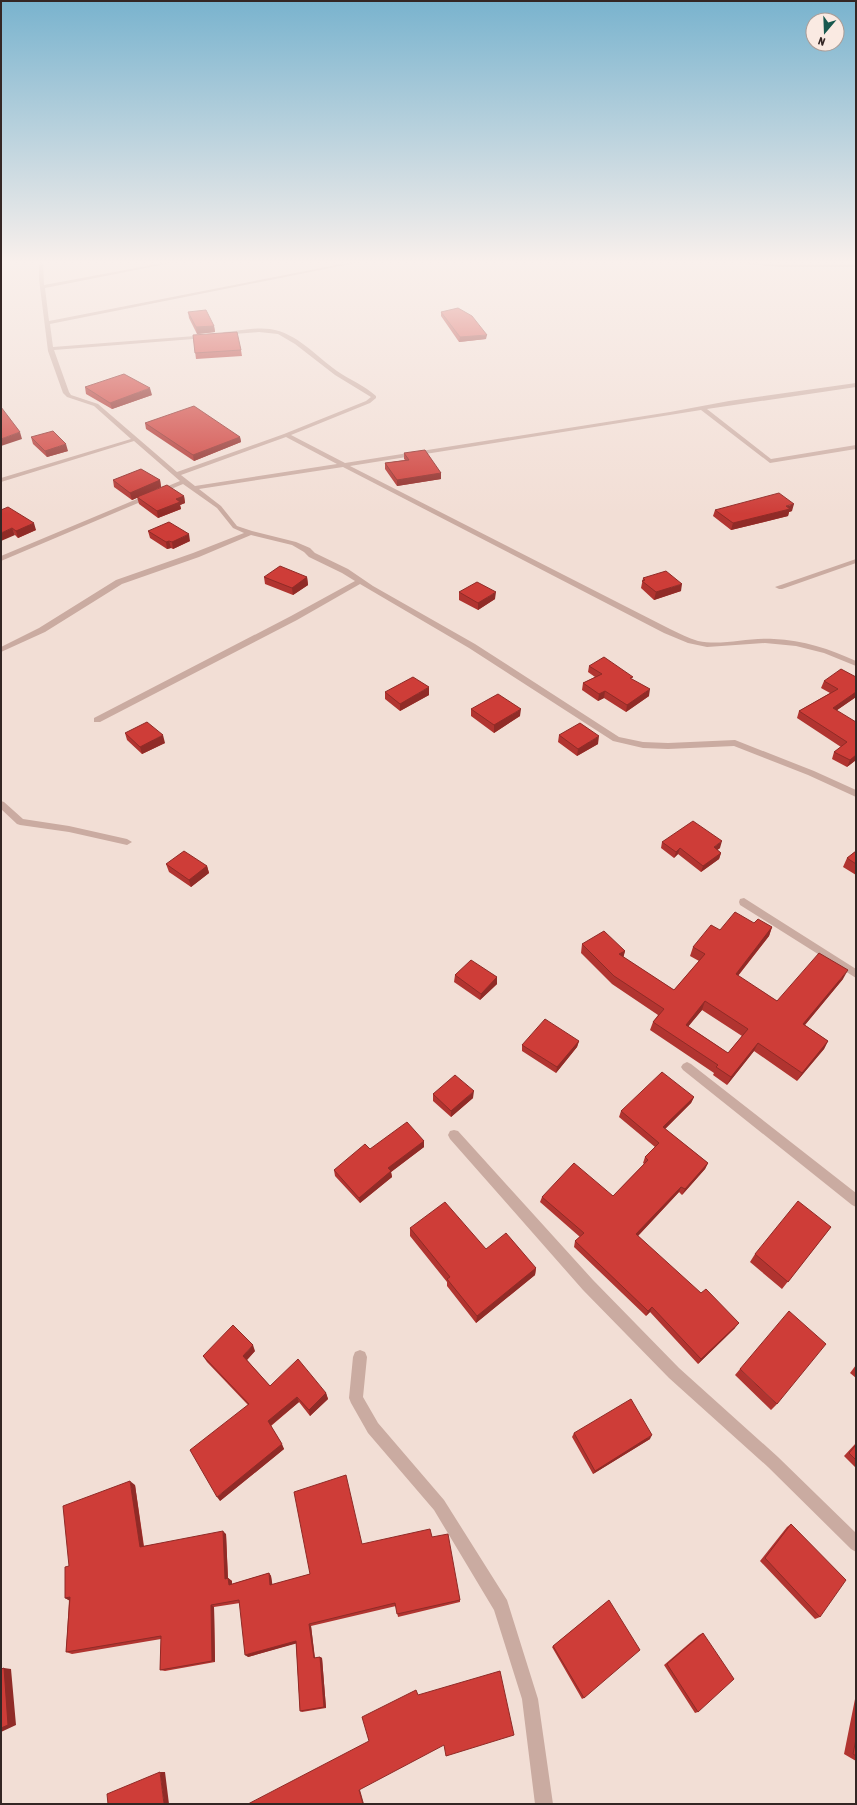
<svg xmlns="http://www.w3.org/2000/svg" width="857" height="1805" font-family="'Asap Condensed',sans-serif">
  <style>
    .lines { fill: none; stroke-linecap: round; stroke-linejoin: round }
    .minor { fill: #caaba1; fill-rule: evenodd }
    .wall { fill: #b13430; fill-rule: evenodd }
    .shaded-wall { fill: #902b27 }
    .building { fill: #ce3d38; stroke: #902b27; fill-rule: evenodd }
  </style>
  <rect width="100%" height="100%" fill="#f2ded5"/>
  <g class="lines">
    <!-- minor -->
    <path class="minor" d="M39 262H43L44 285 168 262H176L45 288 49 321 352 262H360L50 324 53 347 208 335 209 336 206 338 54 350 69 392 71 395 98 404 177 472 284 434 366 401 371 397 335 375 295 344 278 334 259 332 222 335 221 334 224 332C239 331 255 327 270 329 297 333 316 356 337 371 350 380 364 385 376 396V398L370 403 291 435 345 463 670 412 729 401 856 383V387L707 409 771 459 856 445V449L770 463 701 410 350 466 670 629C679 633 688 638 698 641 723 646 749 637 774 639 803 640 830 649 856 661V666L824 653 796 646 765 643 707 647 688 643 664 633 343 467 199 489 221 506 237 526 252 531 296 542 310 548 315 553 348 569 373 586 475 644 619 737 643 742 668 743 735 740 814 771 856 790V797L808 775 734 746 668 749 643 748 613 741 469 648 360 584 297 620 100 722H94V718L291 616 355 581 342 573 309 557 304 552 292 545 251 535 199 557 122 584 45 632 1 652V647L39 628 116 580 193 553 244 533 233 528 217 508 183 484 1 561V556L180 481 134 441 1 482V478L131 439 94 406 67 397 63 393 48 351 39 279ZM286 437 337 464 195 486 181 475Z
      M738 262 778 265H856V267H778L740 263Z
      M856 559V563L782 589H779L775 587Z
      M1 801 4 802 23 819 69 826 127 839 132 842 127 845 69 832 20 825 17 824 1 809Z
      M744 898 856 969V978L740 905 739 902 740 899Z
      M687 1062 691 1064 856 1193V1207L852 1205 683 1070 681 1067 683 1064Z
      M454 1130 458 1131 593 1280 679 1368 778 1457 856 1533V1552L851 1549 768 1467 669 1378 583 1290 450 1139 448 1135 450 1131Z
      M360 1350 365 1352 367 1357 363 1397 378 1423 444 1500 507 1600 538 1699 553 1804H535L522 1699 494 1610 434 1510 368 1433 351 1403 349 1398 353 1357 355 1352Z"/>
  </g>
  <!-- wall -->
  <path class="wall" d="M188 312 214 326 215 332 197 334 189 318Z
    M441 312 486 339 459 342 441 316Z
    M193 335 241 350 242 356 196 359Z
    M85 387 152 395 112 409 86 394Z
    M145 423 240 437 241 442 194 461 146 429Z
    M31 437 68 451 47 457 33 444Z
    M404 453 441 473V479L397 486 385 469V463L405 460 404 459Z
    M113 480H160L161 487 132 500 114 487Z
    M184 496 185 503 180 505 181 509 158 518 139 504 137 497Z
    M1 510 36 530 18 538 15 535Z
    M715 510 792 511 789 512 788 516 731 530 713 516Z
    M148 531 190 541 173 549 171 548 167 549 150 538Z
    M264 577H307L308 585 293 595 265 584Z
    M643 578 681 591 654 600 641 588Z
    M459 592 495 599 478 610 459 600Z
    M589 666 632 679 649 696 626 712 604 698 598 701 582 690 583 683 595 677 588 672Z
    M856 677V697L837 710 856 760 847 767 832 759 834 752 841 747 797 718 799 711 830 693 821 688 824 681Z
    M385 692 429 695 400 711 385 699Z
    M471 709 520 716 494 733 471 716Z
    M125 733 165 743 142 754 127 740Z
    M559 735 598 744 577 756 558 742Z
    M662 842 720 848 717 850 721 853 719 859 701 872 678 854 674 858 661 848Z
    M856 851V875L843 867 847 858Z
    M166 864 207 866 209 873 191 887 169 872Z
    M754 923 772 927 769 936 738 976 777 1001 843 979 805 1025 828 1041 824 1049 797 1081 754 1051 727 1085 713 1075 714 1073 650 1030 653 1022 658 1015 612 984 581 953 582 944 625 951 623 957 674 990 699 961 690 956 693 947 720 930ZM702 1010 742 1036 728 1053 688 1026Z
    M455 975 497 977V984L480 1000 454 982Z
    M579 1041 577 1047 556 1073 522 1051V1045Z
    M433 1094 473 1098 451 1117 433 1101Z
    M694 1097 691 1103 665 1129 708 1163 705 1169 682 1195 679 1192 638 1236 735 1328 698 1364 650 1312 646 1316 574 1247 575 1241 580 1237 540 1202 542 1197 613 1196 644 1164 643 1163 645 1157 655 1147 619 1117 621 1111Z
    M424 1141V1147L391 1172 392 1177 360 1203 335 1176 334 1170 370 1149Z
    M831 1227 782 1289 750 1262 755 1254Z
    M410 1228 486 1249 536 1268 535 1275 476 1323 447 1286V1282L410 1236Z
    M255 1351 247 1360 270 1386 326 1393 328 1399 310 1416 299 1402 271 1426 284 1449 220 1501 248 1405 207 1362 203 1356Z
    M856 1365V1378L850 1373Z
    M740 1369 777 1404 771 1410 735 1375Z
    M574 1433 650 1439 593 1474 572 1437Z
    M856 1443V1468L844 1456Z
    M135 1485 144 1546 226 1534 228 1578 232 1581V1584L269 1573 271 1576 272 1585 310 1574 362 1544 432 1537 460 1600V1602L398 1617 396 1606 311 1626 315 1658 320 1657 322 1658 326 1708 302 1712 300 1711 296 1643 248 1657 240 1603 214 1607 215 1662 165 1671 160 1670 161 1639 72 1654 66 1652 69 1600 65 1598 69 1566Z
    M791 1524 820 1617 815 1619 760 1561 787 1527Z
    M609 1600 584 1698 582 1699 552 1647Z
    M703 1633 698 1712 695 1713 664 1665 699 1635Z
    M856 1694V1761L844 1754Z"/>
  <!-- shaded-wall -->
  <path class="shaded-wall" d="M214 326 215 332 197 334 196 327Z
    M487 335 486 339 459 342 460 337Z
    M150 388 152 395 112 409 110 403Z
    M20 432 22 439 1 446V439Z
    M240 437 241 442 194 461 193 455Z
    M66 444 68 451 47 457 45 451Z
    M441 473V479L397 486V480Z
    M160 480 161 487 132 500 130 493Z
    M184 496 185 503 180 505 181 509 158 518 157 511 176 499Z
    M794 504 792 511 789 512 788 516 731 530 733 523Z
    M34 523 36 530 18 538 16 531Z
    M12 528 15 535 1 541V533Z
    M189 534 190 541 173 549 172 542Z
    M169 541 171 548 167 549 166 542Z
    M307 577 308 585 293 595 292 588Z
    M682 584 681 591 654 600 656 592Z
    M496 592 495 599 478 610V603Z
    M429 687V695L400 711V704Z
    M650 689 649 696 626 712 627 705Z
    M605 691 604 698 598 701 599 694Z
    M856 692V697L830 715 833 708Z
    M521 709 520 716 494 733V725Z
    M163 735 165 743 142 754 140 747Z
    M599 736 598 744 577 756 578 749Z
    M856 755V760L847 767 850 760Z
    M722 841 720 848 712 854 714 847Z
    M680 848 678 854 674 858 676 852Z
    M721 853 719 859 701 872 703 866Z
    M207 866 209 873 191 887 189 880Z
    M772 927 769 936 732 983 736 974Z
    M625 951 623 959 619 954Z
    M848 970 843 979 799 1032 803 1024Z
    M497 977V984L480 1000 481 994Z
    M705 1001 702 1010 683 1033 686 1025Z
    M579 1041 577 1047 556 1073 557 1067Z
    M828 1041 824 1049 797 1081 802 1073Z
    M758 1043 754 1051 727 1085 731 1077Z
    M474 1091 473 1098 451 1117V1111Z
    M694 1097 691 1103 661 1133 663 1127Z
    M424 1141V1147L391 1172 392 1177 360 1203 359 1198 388 1168Z
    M708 1163 705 1169 682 1195 685 1189Z
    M681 1187 679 1192 634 1240 636 1234Z
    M536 1268 535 1275 476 1323 477 1316Z
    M652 1307 650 1312 646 1316 648 1311Z
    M739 1323 735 1328 698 1364 701 1359Z
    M253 1345 255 1351 245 1362 243 1356Z
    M326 1393 328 1399 310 1416 309 1410Z
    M297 1397 299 1402 270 1426 268 1421Z
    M652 1435 650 1439 593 1474 595 1471Z
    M282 1444 284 1449 220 1501 217 1497Z
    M130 1481 135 1485 144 1550 140 1547Z
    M223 1531 226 1534 228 1582 225 1579Z
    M269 1573 271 1576 273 1588 270 1585Z
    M228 1578 232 1581V1588L229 1585Z
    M70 1597V1601L65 1598Z
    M211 1605 214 1607 215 1662 212 1661Z
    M309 1624 311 1626 315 1660 314 1658Z
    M296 1641 298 1643 248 1657 245 1655Z
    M320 1657 322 1658 326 1708 324 1707Z
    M4 1668 11 1669 16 1725 1 1732Z
    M160 1772H165L169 1804H164Z
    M359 1790H360L364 1804H363Z"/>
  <!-- building -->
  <path class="building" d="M458 308 472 316 487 335 460 337 441 312Z
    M206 310 214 326 196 327 188 312Z
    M237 332 241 350 195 353 193 335Z
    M124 374 150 388 110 403 85 387Z
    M194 406 240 437 193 455 145 423Z
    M1 407 20 432 1 439Z
    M53 431 66 444 45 451 31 437Z
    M425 450 441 473 397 480 385 463 409 460 404 453Z
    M141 469 160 480 130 493 113 480Z
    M167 485 184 496 176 499 180 502 157 511 137 497Z
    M779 493 794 504 786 506 790 509 733 523 715 510Z
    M8 507 34 523 16 531 12 528 1 533V510Z
    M169 522 189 534 172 542 169 541 166 542 148 531Z
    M280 566 307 577 292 588 264 577Z
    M666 571 682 584 656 592 642 581 645 580 643 578Z
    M477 582 496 592 478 603 459 592Z
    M604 657 633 677 630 678 650 689 627 705 605 691 599 694 583 683 602 674 589 666Z
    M841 669 856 677V692L833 708 856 722V755L850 760 834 752 847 742 799 711 838 689 824 681Z
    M413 677 429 687 400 704 385 692Z
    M498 694 521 709 494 725 471 709Z
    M147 722 163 735 140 747 125 733Z
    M580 723 599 736 578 749 559 735Z
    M693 821 722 841 714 847 721 853 703 866 680 848 676 852 662 842Z
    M184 851 207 866 189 880 166 864Z
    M856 851V864L847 858Z
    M735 912 754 923 758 919 772 927 736 974 777 1001 819 953 848 970 803 1024 828 1041 802 1073 758 1043 731 1077 716 1067 718 1065 653 1022 664 1009 614 976 582 944 604 931 625 951 619 954 674 990 705 954 693 947 711 925 720 930ZM705 1001 748 1029 728 1053 686 1025Z
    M471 960 497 977 481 994 455 975Z
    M545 1019 579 1041 557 1067 522 1045Z
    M662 1072 694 1097 663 1127 708 1163 685 1189 681 1187 636 1234 701 1293 706 1289 739 1323 701 1359 652 1307 648 1311 575 1241 584 1233 542 1197 574 1163 613 1196 648 1160 645 1157 659 1143 621 1111Z
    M455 1075 474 1091 451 1111 433 1094Z
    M407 1122 424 1141 388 1168 391 1171 359 1198 334 1170 365 1144 370 1149Z
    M798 1201 831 1227 788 1282 755 1254Z
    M445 1202 486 1249 506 1233 536 1268 477 1316 447 1279 450 1277 410 1228Z
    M789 1311 826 1344 777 1404 740 1369Z
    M233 1325 253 1345 243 1356 270 1386 298 1359 326 1393 309 1410 297 1397 268 1421 282 1444 217 1497 190 1450 249 1404 203 1356Z
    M631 1399 652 1435 595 1471 574 1433Z
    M856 1445V1460L849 1453Z
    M346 1475 362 1544 430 1529 432 1537 448 1534 460 1600 397 1614 395 1603 309 1624 314 1658 320 1657 324 1707 300 1711 296 1641 245 1655 239 1600 211 1605 212 1661 160 1670 161 1636 66 1652 70 1597 65 1598V1567L69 1566 63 1506 130 1481 140 1547 223 1531 225 1579 228 1578 229 1585 269 1573 270 1585 310 1574 294 1492Z
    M791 1524 846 1580 820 1617 765 1558Z
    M609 1600 640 1650 584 1698 553 1646Z
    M703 1633 734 1679 698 1712 667 1664Z
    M4 1668 8 1725 1 1728V1669Z
    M500 1671 514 1735 446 1756 444 1745 359 1790 363 1804H248L369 1741 362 1717 416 1690 418 1695Z
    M856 1739V1756L853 1754Z
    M160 1772 164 1804H108L107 1794Z"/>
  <!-- sky -->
  <linearGradient id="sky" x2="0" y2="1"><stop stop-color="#79b3ce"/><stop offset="0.51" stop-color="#f9f0ec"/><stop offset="1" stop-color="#f9f0ec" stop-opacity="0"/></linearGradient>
  <rect width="857" height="514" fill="url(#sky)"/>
  <!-- border -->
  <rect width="857" height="1805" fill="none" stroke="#342624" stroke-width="4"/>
  <!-- north arrow -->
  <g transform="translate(825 32) rotate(199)"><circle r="19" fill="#faeae2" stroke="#ab9c96"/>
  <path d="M0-3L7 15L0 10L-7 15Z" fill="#18584e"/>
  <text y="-6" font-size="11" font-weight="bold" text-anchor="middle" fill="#342624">N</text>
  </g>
</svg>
